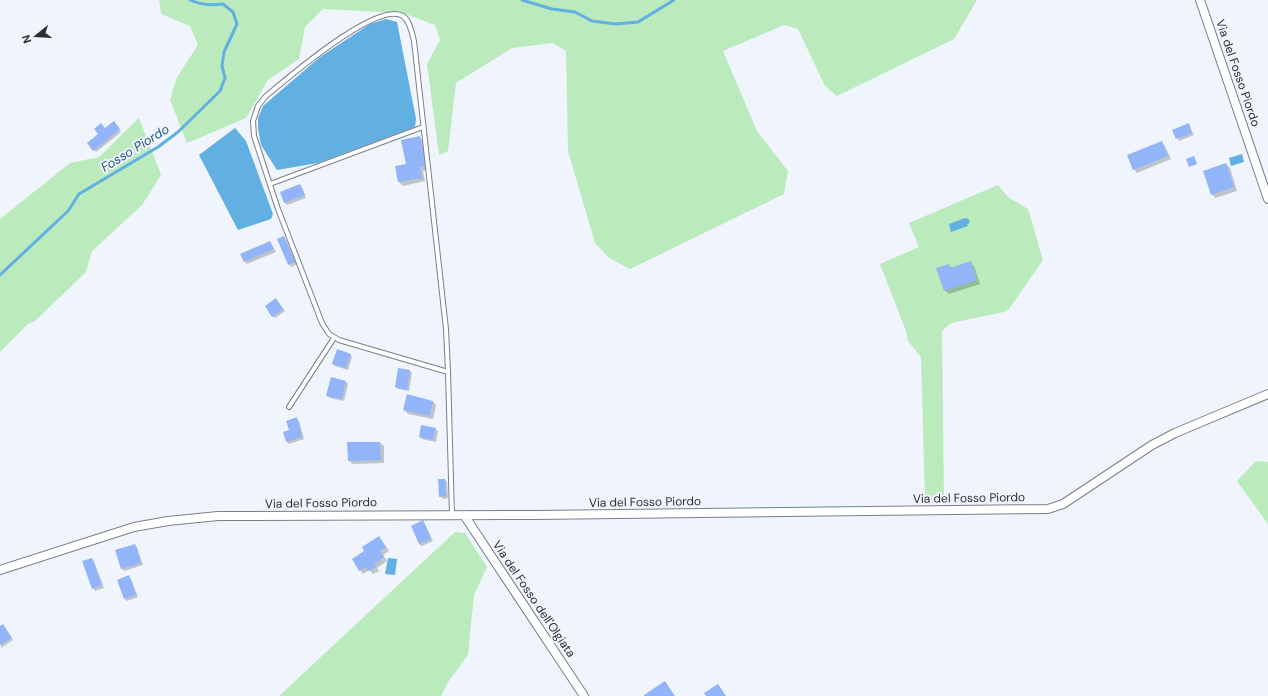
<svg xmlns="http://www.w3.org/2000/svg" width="1268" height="696" font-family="'DM Sans',sans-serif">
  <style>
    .green { fill: #bbeabc }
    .water { fill: #61b0e1 }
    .shadow { fill: #0003 }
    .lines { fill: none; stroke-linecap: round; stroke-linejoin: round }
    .stream { stroke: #61b0e1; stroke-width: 3 }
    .building { fill: #92b5fa }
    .service-casing { stroke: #7a7f89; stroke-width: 6 }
    .minor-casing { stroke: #7a7f89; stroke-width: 10 }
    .service { stroke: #fff; stroke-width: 4 }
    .minor { stroke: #fff; stroke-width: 8 }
    .labels { text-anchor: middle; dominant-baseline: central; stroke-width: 4; stroke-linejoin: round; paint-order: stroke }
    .street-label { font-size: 12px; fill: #2c2e32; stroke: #eff4fd }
    .water-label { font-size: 13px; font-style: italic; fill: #1e597b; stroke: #eff4fd }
  </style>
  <rect width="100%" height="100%" fill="#eff4fd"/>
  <!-- green -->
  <path class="green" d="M159 0H977L954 39 837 96 825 86 798 29 784 25 723 51 757 131 788 171 784 194 630 269 609 258 595 243 568 151 566 51 553 43 512 48 456 83 448 151 439 155 427 64 440 40 435 25 403 13 323 9 305 27 299 59 268 80 246 118 187 143 170 100 177 77 198 45 190 26 161 14Z
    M139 118 161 175 142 205 92 251 86 272 35 321 28 324 0 352V219L70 163 99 157Z
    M998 185 1008 197 1028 209 1043 260 1009 309 1004 312 951 323 942 331 944 503H925L921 357 908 341 906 331 880 264 919 247 909 223Z
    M1256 461 1268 462V524L1237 481Z
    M455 532 465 533 487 567 474 595 468 655 448 682 441 696H279Z"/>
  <!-- water -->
  <path class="water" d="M386 19 397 22 416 119 415 127 318 163 277 170 261 145 258 129V118L263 106 320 57 370 24Z
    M235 128 246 141 273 214 271 219 238 230 199 155Z
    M1242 154 1244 162 1231 166 1229 158Z
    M965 218 966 219 968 218 970 223 967 224 968 226 951 232 949 224Z
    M388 558 397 559 395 575 385 574Z"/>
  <!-- shadow -->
  <path class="shadow" d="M1188 124 1194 135 1179 141 1174 130Z
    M116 125 121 132 96 152 94 150 105 129Z
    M419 137 423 141 429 170 423 171 425 181 403 186 399 182 396 167 407 164Z
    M1161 142 1165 146 1171 159 1137 173 1134 169Z
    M1226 164 1230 168 1237 191 1215 198 1212 194Z
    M300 185 302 187 306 198 287 205 285 203 281 192Z
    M284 237 286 240 297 264 291 267 289 264Z
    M270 242 276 252 247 264 245 262Z
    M970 262 974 266 980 284 949 294 945 291 949 265 952 268Z
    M278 302 285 311 275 318 273 316Z
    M350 354 352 357 348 370 335 366 333 364Z
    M399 369 410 371 412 373 409 391 398 389 396 387Z
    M346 382 348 384 344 401 330 398 327 395Z
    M433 401 436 405 433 419 408 414 404 410Z
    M296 419 299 421 304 439 289 444 287 442 290 430Z
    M435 429 438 431 436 442 422 439 420 437Z
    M380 443 384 446V463L352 464 349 460Z
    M445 480 447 482 448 498 443 499 440 496Z
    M423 522 425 524 433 541 422 546 419 544Z
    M379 537 389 551 383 555 387 561 377 568 379 571 373 574 369 570 363 574 360 570 365 551Z
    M135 545 137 547 143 565 124 571 122 569 116 551Z
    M92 559 94 561 104 588 95 591 93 588Z
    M129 577 131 579 138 597 127 601 125 599 118 581Z
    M0 627H5L13 640 1 648Z"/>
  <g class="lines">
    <!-- stream -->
    <path class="stream" d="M522 0 552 9 575 12 592 21 616 24 638 22 674 0
      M0 275 68 211 79 194 158 147 178 132 220 91 225 78 222 66 224 52 237 24 233 12 223 4C210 6 201 5 190 0"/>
  </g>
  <!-- building -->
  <path class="building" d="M114 121 120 129 93 151 87 143 98 134 94 129 101 123 105 128Z
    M1189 123 1192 133 1176 139 1172 130Z
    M420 136 426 166 420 167 422 178 398 182 395 166 406 164 401 140Z
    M1162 141 1168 156 1133 170 1127 155Z
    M1194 156 1197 164 1189 167 1186 159Z
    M1226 163 1234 187 1211 195 1203 171Z
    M300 184 305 195 284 203 280 192Z
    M284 236 295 262 288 265 277 239Z
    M270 241 274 249 244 262 240 254Z
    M971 261 977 280 944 291 936 268 949 264 950 268Z
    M276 298 283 309 272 317 265 306Z
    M337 349 351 354 346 368 332 364Z
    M398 368 410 370 407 390 395 387Z
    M331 377 346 381 342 399 326 396Z
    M407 394 433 401 430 416 403 410Z
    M297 417 302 437 286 442 283 432 289 430 286 421Z
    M421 425 436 428 433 440 419 437Z
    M347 442H380L381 460 348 461Z
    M438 479H445L446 496 439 497Z
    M423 520 431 539 419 544 411 526Z
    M379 536 386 547 380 551 384 557 374 564 376 567 368 571 366 567 359 571 352 559 364 551 362 547Z
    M135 544 141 563 121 569 115 550Z
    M92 558 102 585 92 589 82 561Z
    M129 575 136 595 124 599 117 580Z
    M3 624 12 638 0 645V626Z
    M665 681 675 696H644V695Z
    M718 684 726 696H706L704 693Z"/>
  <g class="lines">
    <defs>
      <path id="service" d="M270 184 423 127
        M448 372 339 340 329 334 322 323 278 209 254 136 253 121 258 106 266 96C287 79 377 0 403 16 410 21 412 33 414 41L446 329 448 372 452 515
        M289 407 334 338"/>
      <path id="minor" d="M1200 0 1268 199
        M464 515 584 696
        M0 570 134 527 168 521 218 516 535 515 1048 509 1063 504 1152 445 1175 433 1268 394"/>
    </defs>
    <!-- service casing -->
    <use href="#service" class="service-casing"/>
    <!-- minor casing -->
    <use href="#minor" class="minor-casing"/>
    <!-- service -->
    <use href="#service" class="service"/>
    <!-- minor -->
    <use href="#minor" class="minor"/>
  </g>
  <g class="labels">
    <!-- street labels -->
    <g class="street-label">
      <text transform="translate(1238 73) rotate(71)">Via del Fosso Piordo</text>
      <text transform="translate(969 498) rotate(-1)">Via del Fosso Piordo</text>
      <text transform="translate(645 502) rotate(-1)">Via del Fosso Piordo</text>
      <text transform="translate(321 503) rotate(-1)">Via del Fosso Piordo</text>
      <text transform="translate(534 599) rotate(56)">Via del Fosso dell'Olgiata</text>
    </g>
    <!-- water labels -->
    <g class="water-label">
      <text transform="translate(135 148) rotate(-32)">Fosso Piordo</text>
    </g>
  </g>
  <!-- north arrow -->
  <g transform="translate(36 36) rotate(252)" stroke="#eff4fd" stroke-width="3" paint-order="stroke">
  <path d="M0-3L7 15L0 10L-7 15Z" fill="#2c2e32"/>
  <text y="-6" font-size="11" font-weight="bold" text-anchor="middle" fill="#2c2e32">N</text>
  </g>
</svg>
